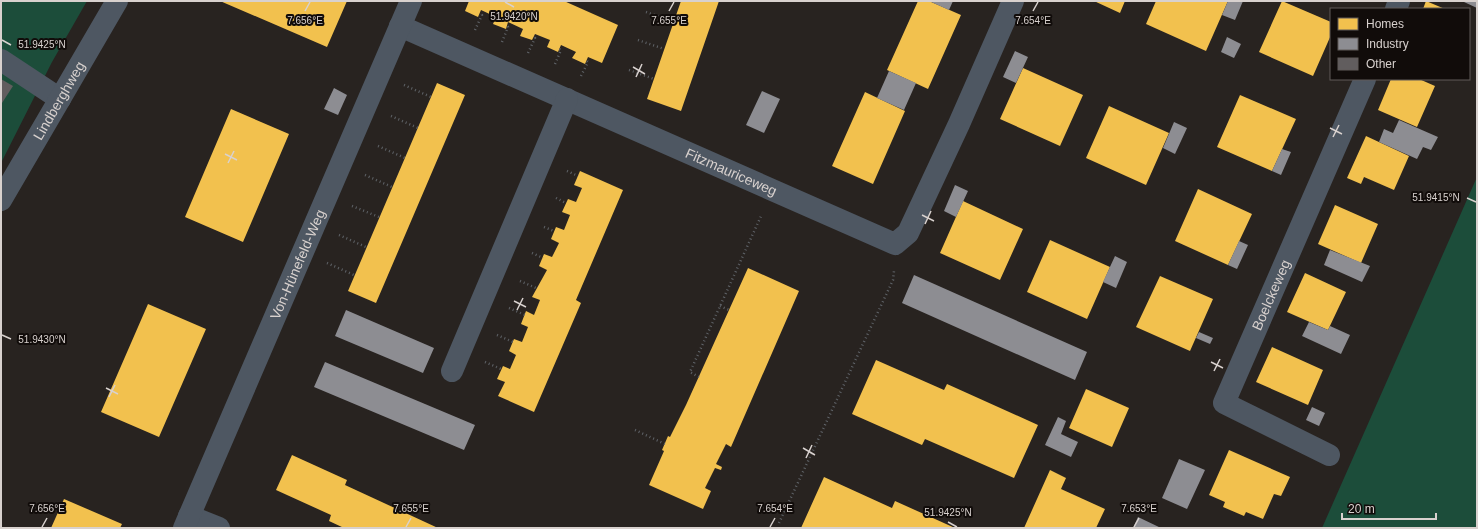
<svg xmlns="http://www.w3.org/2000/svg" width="1478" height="529" font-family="Helvetica,sans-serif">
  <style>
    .green { fill: #1c4d3a }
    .homes { fill: #f2c14e }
    .industry { fill: #8d8d92 }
    .building { fill: #615d5e }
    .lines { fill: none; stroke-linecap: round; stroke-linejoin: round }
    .path { stroke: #5f6368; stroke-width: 2.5; stroke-dasharray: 1 3; stroke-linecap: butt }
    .minor { stroke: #4e5762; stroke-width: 22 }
    .ticks { fill: none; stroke: #d8d1ce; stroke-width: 1.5 }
    .labels { text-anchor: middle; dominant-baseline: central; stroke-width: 4; stroke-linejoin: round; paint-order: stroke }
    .street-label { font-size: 14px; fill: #d8d1ce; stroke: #110c0a }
    .ticks-label { font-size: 10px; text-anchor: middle; fill: #d8d1ce; stroke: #110c0a; stroke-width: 4; stroke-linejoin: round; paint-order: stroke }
  </style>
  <rect width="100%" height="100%" fill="#282320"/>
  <!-- green -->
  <path class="green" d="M1 1H87L52 62 1 163Z
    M1477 177V528H1322Z"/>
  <!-- homes -->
  <path class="homes" d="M220 1H347L327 47Z
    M469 1H564L618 25 602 63 588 57 585 64 572 58 576 52 574 51 561 45 558 52 547 47 550 40 535 34 532 40 520 36 523 29 508 22 506 29 493 24 496 17 481 10 478 17 465 11Z
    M681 1H719L681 111 647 99Z
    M918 1H929L961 15 928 89 887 70Z
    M1094 1H1125L1120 13Z
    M1156 1H1228L1206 51 1146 24Z
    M1282 1 1331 22V35L1313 76 1259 52Z
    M1426 1 1445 9H1423Z
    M1023 68 1083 95 1060 146 1000 119Z
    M1391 79H1419L1435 86 1417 127 1378 110Z
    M437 83 465 95 376 303 348 291Z
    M865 92 905 111 873 184 832 166Z
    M1240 95 1296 119 1272 171 1217 147Z
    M1109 106 1169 133 1146 185 1086 158Z
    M231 109 289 134 243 242 185 217Z
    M1366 136 1409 156 1394 190 1364 177 1361 184 1347 178Z
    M580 171 623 190 576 300 581 303 534 412 498 396 505 382 497 379 503 366 510 369 516 355 509 351 514 339 522 342 528 327 521 324 526 311 534 315 540 300 532 297 547 270 539 266 544 254 552 257 559 243 551 239 556 227 564 230 570 215 562 212 568 199 576 202 582 188 574 185Z
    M1198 189 1252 214 1228 265 1175 241Z
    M963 201 1023 229 1000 280 940 253Z
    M1335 205 1378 224 1361 263 1318 244Z
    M1050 240 1110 267 1087 319 1027 292Z
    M748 268 799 291 731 447 726 444 716 464 722 467 721 470 715 468 705 488 711 491 703 509 649 485 664 451 662 450 668 436 670 437 686 405Z
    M1305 273 1346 292 1328 330 1287 312Z
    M1160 276 1213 299 1190 351 1136 327Z
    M148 304 206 329 159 437 101 412Z
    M1272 347 1323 370 1308 405 1256 382Z
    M876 360 944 390 947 384 1038 425 1014 478 925 439 922 445 852 414Z
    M1086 389 1129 408 1112 447 1069 428Z
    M1229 450 1290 477 1281 496 1274 494 1263 519 1246 512 1244 516 1223 507 1225 502 1209 495Z
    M292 455 347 480 345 485 438 528H344L329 521 331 515 276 490Z
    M1050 470 1066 478 1061 489 1105 509 1096 528H1024Z
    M824 477 892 508 895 501 955 528H801Z
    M64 499 122 524 120 528H51Z"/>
  <!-- industry -->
  <path class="industry" d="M929 1H953L949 10Z
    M1228 1H1243L1235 20 1222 15Z
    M1465 1H1477V8L1464 2Z
    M1227 37 1241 44 1234 58 1221 52Z
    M1015 51 1028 57 1016 83 1003 77Z
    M889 71 916 83 904 110 877 98Z
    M334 88 347 95 338 115 324 109Z
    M762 91 780 99 764 133 746 125Z
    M1399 120 1438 137 1431 150 1423 147 1417 159 1379 142 1384 129 1393 133Z
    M1174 122 1187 128 1175 154 1163 148Z
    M1282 149 1291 152 1281 175 1272 171Z
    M955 185 968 191 956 217 944 211Z
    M1239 241 1248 245 1237 269 1228 265Z
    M1330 250 1370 266 1362 282 1324 265Z
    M1115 256 1127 262 1116 288 1103 282Z
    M914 275 1087 352 1075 380 902 303Z
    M346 310 434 348 423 373 335 336Z
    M1309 322 1328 330 1330 326 1350 335 1341 354 1302 336Z
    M1199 332 1213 338 1210 344 1196 338Z
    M325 362 475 425 464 450 314 387Z
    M1312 407 1325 413 1319 426 1306 420Z
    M1058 417 1066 421 1061 434 1078 442 1071 457 1045 445Z
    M1179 459 1205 470 1187 509 1162 498Z
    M1138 517 1161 528H1133Z"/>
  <!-- building -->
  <path class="building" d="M1 79 13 86 2 103 1 102Z"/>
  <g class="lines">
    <!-- path -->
    <path class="path" d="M646 12 674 22
      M475 30 482 15 480 14
      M638 40 664 49
      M502 42 508 27 507 26
      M528 53 535 38H533
      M555 64 561 50 559 49
      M629 70 654 79
      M581 76 588 62 587 61
      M404 85 431 97
      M391 116 418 128
      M378 146 405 158
      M567 171 578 176
      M365 175 392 187
      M556 198 566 203
      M352 206 379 217
      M544 227 554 231
      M339 235 366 247
      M532 253 543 258
      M327 263 354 275
      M520 281 536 288
      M720 306 729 310
      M509 308 525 315
      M497 335 513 342
      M485 362 501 369
      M699 377 690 372 762 214
      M635 430 665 444
      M779 523 893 280 894 271"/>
    <!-- minor -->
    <g class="minor">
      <path d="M1396 9 1399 1"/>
      <path id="s1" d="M400 26 895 244 908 233 959 124 1013 1"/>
      <path d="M1 60 60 99"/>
      <path id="s2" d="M1 200 117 1"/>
      <path d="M452 371 567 99"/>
      <path id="s3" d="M1329 455 1224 403 1365 79"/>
      <path d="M189 516 219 528"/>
      <path id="s4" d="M184 528 411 1"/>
    </g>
  </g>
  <!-- ticks -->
  <path class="ticks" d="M505 2 514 7M305 11 310 2M669 11 674 2M1033 11 1038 2M2 40 11 45M633 67 645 74M636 77 642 64M1330 128 1342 134M1333 137 1339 125M225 154 237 160M228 163 234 151M1467 198 1476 202M922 215 934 221M925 224 931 211M514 301 526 307M517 310 523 298M2 335 11 339M1211 362 1223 368M1214 371 1220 359M106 388 118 394M109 397 115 385M803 448 815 455M806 458 812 445M948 522 957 527M42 527 47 518M406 527 411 518M770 527 775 518M1134 527 1139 518"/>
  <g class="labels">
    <!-- street labels -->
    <g class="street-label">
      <text stroke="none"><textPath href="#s2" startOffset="115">Lindberghweg</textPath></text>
      <text stroke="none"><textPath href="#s1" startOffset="362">Fitzmauriceweg</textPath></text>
      <text stroke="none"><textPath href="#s4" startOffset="287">Von-Hünefeld-Weg</textPath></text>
      <text stroke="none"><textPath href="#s3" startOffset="235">Boelckeweg</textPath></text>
    </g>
  </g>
  <g class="ticks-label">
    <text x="514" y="20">51.9420°N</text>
    <text x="305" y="24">7.656°E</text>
    <text x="669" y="24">7.655°E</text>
    <text x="1033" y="24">7.654°E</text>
    <text x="42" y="48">51.9425°N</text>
    <text x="1436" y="201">51.9415°N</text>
    <text x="42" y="343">51.9430°N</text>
    <text x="47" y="512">7.656°E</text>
    <text x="411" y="512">7.655°E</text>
    <text x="775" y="512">7.654°E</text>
    <text x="1139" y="512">7.653°E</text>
    <text x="948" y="516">51.9425°N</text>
  </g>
  <!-- border -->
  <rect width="1478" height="529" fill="none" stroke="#d8d1ce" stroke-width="4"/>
  <!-- legend -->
  <rect x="1330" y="8" width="140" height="72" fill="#110c0a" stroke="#615b58"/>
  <rect x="1338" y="18" width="20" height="12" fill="#f2c14e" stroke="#615b58"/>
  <text x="1366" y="28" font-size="12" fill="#d8d1ce">Homes</text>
  <rect x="1338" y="38" width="20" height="12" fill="#8d8d92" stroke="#615b58"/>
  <text x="1366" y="48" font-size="12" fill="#d8d1ce">Industry</text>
  <rect x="1338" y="58" width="20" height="12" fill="#615d5e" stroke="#615b58"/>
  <text x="1366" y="68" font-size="12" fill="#d8d1ce">Other</text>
  <!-- scale -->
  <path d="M1342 513v6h94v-6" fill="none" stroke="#d8d1ce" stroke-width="2"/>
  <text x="1348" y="513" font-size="12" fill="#d8d1ce" stroke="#110c0a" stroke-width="3" paint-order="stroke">20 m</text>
</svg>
